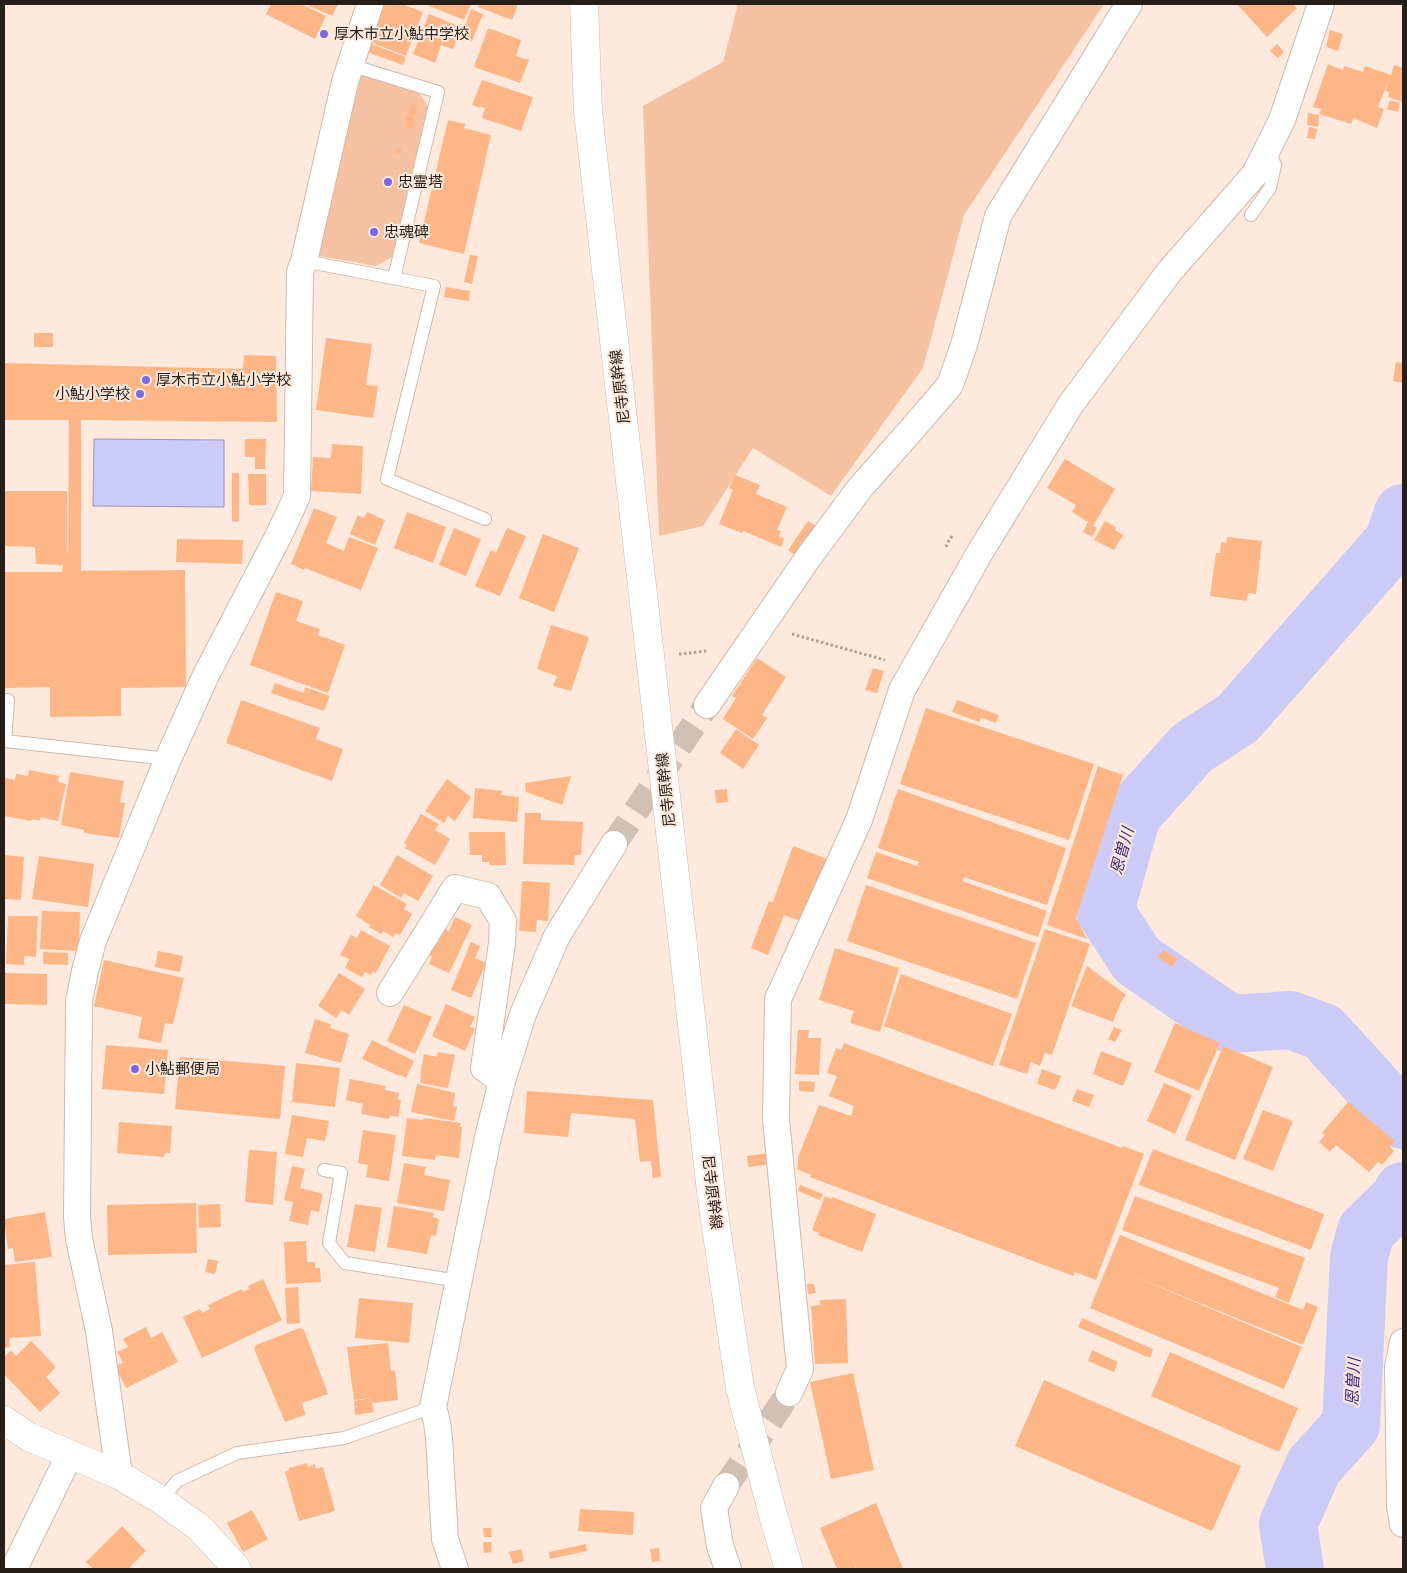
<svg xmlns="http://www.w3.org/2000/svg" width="1407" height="1573" font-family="'Fira Sans Condensed','Noto Sans JP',sans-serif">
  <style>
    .green { fill: #f5c1a0 }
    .water { fill: #cccaf7; stroke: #9a96b4 }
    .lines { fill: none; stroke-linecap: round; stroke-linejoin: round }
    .river { stroke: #cccaf7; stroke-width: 58 }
    .building { fill: #feb687 }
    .street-tunnel { stroke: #d3c0b5; stroke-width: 26; stroke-dasharray: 26 13; stroke-linecap: butt }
    .lane-casing { stroke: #cebaae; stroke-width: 14 }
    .street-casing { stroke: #cebaae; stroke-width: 28 }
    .secondary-casing { stroke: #cebaae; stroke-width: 29 }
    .path { stroke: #b0a096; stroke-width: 3; stroke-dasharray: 2.5 2.5; stroke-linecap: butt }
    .lane { stroke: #fff; stroke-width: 12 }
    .street { stroke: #fff; stroke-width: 26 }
    .secondary { stroke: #fff; stroke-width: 28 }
    .poi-dot { fill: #7a67e3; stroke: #fee9dc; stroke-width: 2 }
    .labels { text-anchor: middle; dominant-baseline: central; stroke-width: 4; stroke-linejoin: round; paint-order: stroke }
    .poi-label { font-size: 15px; fill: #251e19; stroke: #fee9dc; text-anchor: start }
    .street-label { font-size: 15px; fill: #251e19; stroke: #fee9dc }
    .water-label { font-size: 16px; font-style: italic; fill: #3b2a7d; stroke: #fee9dc }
  </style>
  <rect width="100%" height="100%" fill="#fee9dc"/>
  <!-- green -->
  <path class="green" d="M738 4H1104L964 215 923 368 831 496 753 448 703 526 659 536 643 106 723 62Z
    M364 73 417 90 428 106 392 257 376 266 314 255 349 87Z"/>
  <!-- water -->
  <path class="water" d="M94 439 224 440V507L93 506Z"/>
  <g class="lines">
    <!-- river -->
    <path class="river" d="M1403 513 1393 542 1238 718 1192 748 1132 815 1105 911 1137 960 1230 1024 1290 1020 1323 1032 1403 1120
      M1295 1569 1288 1524 1314 1466 1351 1425 1359 1257 1366 1231 1402 1196 1403 1191"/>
  </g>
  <!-- building -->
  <path class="building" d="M271 4H301L326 16 315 39 266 14Z
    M305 4H338L332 16Z
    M385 4H402L423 12 406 56 370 42Z
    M424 4H471L464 20Z
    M479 4H518L512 20 478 7Z
    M1237 4H1293L1297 8 1267 37Z
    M471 9 483 14 472 41 461 37Z
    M429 14 461 27 453 49 441 45 435 63 413 54Z
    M488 28 521 40 516 56 529 60 520 83 474 67Z
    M1330 30 1343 34 1338 51 1326 47Z
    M369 43 406 57 403 65 367 52Z
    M1277 44 1284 52 1278 58 1270 51Z
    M1328 64 1343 70 1344 66 1363 72 1365 66 1391 75 1394 65 1403 68V102L1388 97 1389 92 1385 91 1389 79 1378 107 1384 109 1377 128 1353 118 1351 124 1319 114 1321 109 1313 107Z
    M482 80 533 97 521 131 482 118 485 108 481 107 483 102 480 108 472 105Z
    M1390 100 1400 103 1398 112 1387 109Z
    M411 104 418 106 415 116 408 114Z
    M1308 113 1319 115 1318 127 1307 125Z
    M407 115 415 118 412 129 404 127Z
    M448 120 465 124 464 128 491 135 464 254 419 243Z
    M1309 127 1317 129 1315 139 1307 138Z
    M396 148 402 149 401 154 395 153Z
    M470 255 478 256 472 284 464 282Z
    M446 287 470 291 469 301 444 297Z
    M34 333H53V347H34Z
    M326 338 372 344 366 385 378 386 373 418 316 410Z
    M244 355 276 356 277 422 81 420V571L185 570 186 687 121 688V716L50 717V687L4 688V572H62L63 565 36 564 35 547 4 546V491H67V552H68L69 420H4V363L243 369Z
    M1396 362 1403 363V383L1393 381Z
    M245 439H266L265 469H255V457H245Z
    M332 444 363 446 361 494 311 491 313 457 331 458Z
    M1065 459 1115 489 1093 526 1097 528 1092 537 1083 532 1088 522 1072 512 1076 505 1047 488Z
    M232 473H239V521L232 522Z
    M248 474H266V505H249Z
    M735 475 760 485 756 494 787 507 777 530 781 531 779 536 784 539 781 547 743 531 742 533 719 524 733 490 729 488Z
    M314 508 337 517 326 543 344 551 349 537 378 548 361 590 305 568 304 570 291 564Z
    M367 512 385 520 375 545 350 534 358 515 364 518Z
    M407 512 446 527 433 563 394 548Z
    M808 521 818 527 798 557 788 550Z
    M1105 521 1116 527 1115 530 1123 535 1114 550 1094 540Z
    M454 528 481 539 466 576 439 565Z
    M507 528 526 536 500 596 475 586 491 550 496 553Z
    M543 534 579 548 554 612 519 598Z
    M1227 537 1262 541 1256 594 1248 593 1247 601 1210 596 1216 553H1220L1221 542 1226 543Z
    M177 539 243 540 242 564 176 562Z
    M276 592 303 601 296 621 320 629 318 635 345 645 328 693 250 665Z
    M551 625 589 637 571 691 553 686 557 676 537 669Z
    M757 658 786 677 762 715 767 718 753 739 723 719 736 698 732 696Z
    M873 668 884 671 877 693 865 690Z
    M275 683 304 693 305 687 330 696 324 711 271 693Z
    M241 700 320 728 316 739 343 749 332 781 226 743Z
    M957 700 999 715 996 723 981 718 979 722 952 712Z
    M926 708 1094 764 1069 840 900 784Z
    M736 729 759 745 743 769 720 753Z
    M1098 766 1123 775 1076 918 1087 939 1047 925Z
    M29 770 59 776 58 782 66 784 58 821 40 817V821L32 819 31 821 4 816 5 778 15 780 16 774 28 776Z
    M70 772 124 781 120 802 125 803 119 838 84 833V830L61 825Z
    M571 776 562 805 526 792 525 783Z
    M447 779 471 797 455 821 448 816 444 823 425 811Z
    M475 788 502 791 501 795 519 797 517 822 473 818Z
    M727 789 728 802 716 803 715 790Z
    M898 789 1066 848 1047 905 964 877 962 881 1047 911 1038 937 867 878 876 852 917 866 919 862 878 848Z
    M525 813H541V820L583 822 581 855H575L574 865 523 864Z
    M421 814 439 824 435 830 450 839 435 865 405 848 407 845 404 843Z
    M469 832H505L506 865H489V862H482V855H470Z
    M793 846 827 859 803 922 784 915 768 955 751 948 769 901 783 906 773 902Z
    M4 855 24 857 21 900 4 899Z
    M397 855 433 876 418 901 404 893 401 898 380 885Z
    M39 856 94 864 88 907 32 899Z
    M522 881 550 883 548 921 537 920 536 932 519 931Z
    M374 885 407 904 404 909 412 914 400 935 395 933 393 937 383 931 381 934 369 927 370 925 356 916Z
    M866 885 1036 943 1017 999 847 941Z
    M42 911 80 912 79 951 40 949Z
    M8 916H38L36 957 24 956V965L6 964Z
    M455 917 472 925 449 973 429 964 432 957 429 956 435 942 438 943 445 929 449 931Z
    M1045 929 1090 944 1052 1055 1045 1053 1040 1066 1031 1062 1027 1074 999 1065Z
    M361 930 390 946 376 973 373 971 371 975 365 972 362 977 345 968 349 959 340 955 351 935 357 938Z
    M471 942 480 946 475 958 486 963 471 998 451 990Z
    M835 948 899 968 880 1032 850 1023 854 1011 819 1000Z
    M1163 950 1178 959 1172 967 1158 957Z
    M158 951 183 956 180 972 155 967Z
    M43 952 68 953V965L43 964Z
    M104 960 184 978 173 1024 165 1023 161 1043 138 1038 142 1017 94 1006Z
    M1087 966 1126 995 1121 1002 1113 1022 1071 1006Z
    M5 973 47 974V1005L4 1004Z
    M339 973 365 989 349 1015 342 1010 336 1018 318 1006Z
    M901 974 1012 1014 993 1066 884 1026Z
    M446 1004 475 1017 470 1027 475 1028 465 1051 432 1036Z
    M404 1005 432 1017 415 1054 387 1041Z
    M315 1019 331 1024 330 1028 349 1034 341 1063 305 1053Z
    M1175 1023 1220 1043 1199 1091 1154 1072Z
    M1114 1027 1122 1030 1115 1042 1108 1039Z
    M798 1030H809L808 1038H821L819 1075 795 1074Z
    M372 1040 414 1061 406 1078 400 1075 399 1076 362 1059Z
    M844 1043 1122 1148 1123 1146 1144 1154 1096 1280 1075 1272 1073 1276 810 1177 811 1175 797 1169 799 1155 819 1105 851 1116 854 1106 829 1096 837 1076 827 1073 836 1048 841 1050Z
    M106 1045 168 1050 164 1094 102 1089Z
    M1223 1046 1273 1067 1235 1160 1185 1140Z
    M1101 1051 1132 1063 1123 1086 1093 1074Z
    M438 1052 455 1055 448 1088 420 1083 421 1075H420L424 1054 437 1057Z
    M180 1057 285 1066 280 1119 175 1109Z
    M296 1063 340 1068 335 1107 292 1102Z
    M1042 1069 1061 1076 1055 1090 1037 1084Z
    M350 1079 386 1086 385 1090 399 1093 398 1099 401 1100 398 1117 390 1115 389 1119 361 1114 363 1104 346 1100Z
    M799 1081 815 1082 814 1092 799 1091Z
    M1164 1083 1192 1095 1175 1134 1147 1121Z
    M417 1084 455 1093 453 1106 457 1107 454 1121 411 1112Z
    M1077 1089 1094 1095 1089 1107 1072 1101Z
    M527 1091 653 1100 661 1177 653 1178 651 1161 640 1162 635 1119 571 1113 568 1137 524 1133Z
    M1348 1102 1395 1141 1390 1147 1394 1151 1382 1165 1378 1162 1369 1172 1336 1145 1330 1152 1319 1142 1325 1135 1322 1133Z
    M1263 1110 1293 1121 1273 1171 1243 1159Z
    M292 1115 329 1121 325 1141 307 1138 303 1157 285 1154Z
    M407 1118 423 1120 424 1118 461 1123 460 1127H462L459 1158 436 1155 435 1160 402 1156Z
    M119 1122 172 1126 170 1153H165L164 1157 117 1153Z
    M363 1130 396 1135 389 1181 366 1177 368 1165 358 1163Z
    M1153 1149 1324 1214 1311 1250 1139 1185Z
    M249 1150 277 1152 273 1205 245 1202Z
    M770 1153 771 1164 748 1167 747 1156Z
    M404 1163 426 1167 424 1175 450 1180 444 1211 397 1203Z
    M292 1166 305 1169 300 1188 323 1194 319 1212 311 1210 308 1225 289 1221 293 1202 284 1200Z
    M800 1185 823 1194 820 1200 798 1191Z
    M825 1196 832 1199V1197L876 1214 862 1252 818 1235 819 1233 812 1230Z
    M1135 1196 1305 1258 1289 1303 1275 1297 1279 1288 1122 1230Z
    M196 1203 197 1253 108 1255 107 1205Z
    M220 1204 221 1227 199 1228 198 1205Z
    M355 1204 382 1208 375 1252 347 1247Z
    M394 1206 434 1213 433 1217 439 1219 436 1236 431 1235 427 1254 387 1247Z
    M45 1212 52 1257 15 1262 13 1248 8 1249 4 1219Z
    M1120 1235 1303 1310 1306 1302 1318 1307 1303 1345 1123 1272 1302 1347 1284 1389 1090 1308Z
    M306 1241 307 1262H315V1268H320L321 1282 286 1284 284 1242Z
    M208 1259 218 1261 215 1274 205 1272Z
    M35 1262 41 1336 9 1338 10 1347 4 1348V1265Z
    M263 1279 282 1320 202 1358 183 1317 200 1309 202 1313 210 1309 208 1305 242 1289 243 1292 249 1289 248 1286Z
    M807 1284H814L816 1293 808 1294Z
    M298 1287 300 1323 287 1324 285 1288Z
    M359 1298 413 1303 409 1343 355 1338Z
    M846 1299 848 1363 815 1364 811 1306 820 1305V1300Z
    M1082 1318 1153 1349 1150 1358 1078 1327Z
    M146 1327 151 1338 162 1332 178 1362 126 1388 115 1366 123 1363 117 1352 128 1347 123 1339Z
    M300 1328 304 1330 328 1394 302 1403 305 1413V1415L285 1422 254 1349 256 1345Z
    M31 1341 56 1367 46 1377 60 1393 40 1412 4 1374V1357L11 1350 16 1356Z
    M388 1343 391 1371 395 1370 398 1400 372 1403 374 1412 355 1415 354 1401 372 1398 354 1400 347 1347Z
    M1092 1350 1118 1362 1114 1372 1088 1361Z
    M1170 1352 1298 1408 1279 1452 1151 1396Z
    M853 1373 874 1470 831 1479 810 1382Z
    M1044 1380 1241 1466 1212 1531 1015 1446Z
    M307 1463 308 1467 315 1464 316 1469 323 1467 335 1511 299 1521 285 1472 289 1470V1468Z
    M876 1503 903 1569H857L852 1559 856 1569H837L820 1528Z
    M580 1509 634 1512 633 1535 578 1531Z
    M252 1510 268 1539 243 1552 227 1523Z
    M122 1526 146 1551 128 1569H93L86 1562Z
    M483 1528H491L492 1537H484Z
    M483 1542H491L492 1552 484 1553Z
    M586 1544 587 1551 550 1559 549 1552Z
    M659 1548 660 1561 652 1562 650 1549Z
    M521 1549 524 1561 513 1564 509 1552Z"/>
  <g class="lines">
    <!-- street-tunnel -->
    <path class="street-tunnel" d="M614 844 707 705
      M726 1486 789 1393"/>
    <defs>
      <path id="lane" d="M350 65 438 92 394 278
        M1251 215 1270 188 1275 165 1268 151
        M304 261 434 286 387 479 485 519
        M4 700H8L5 741 168 759
        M324 1170 341 1173 329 1243 345 1263 459 1281
        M161 1500 177 1481 237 1453 344 1438 433 1407"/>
      <path id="street" d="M707 705 808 558 860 488 913 428 950 385 964 345 998 216 1129 4
        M390 993 455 888 488 896 503 921 502 943 484 1068 502 1081
        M1403 1342 1398 1367 1400 1506 1403 1524
        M789 1393 800 1369 776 1119 778 999 859 820 902 690 979 554 1071 404 1169 272 1255 174 1282 120 1321 4
        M119 1475 99 1331 79 1239 77 1217 79 1001 85 971 93 941 168 759 206 675 280 533 297 496 300 272 304 261 345 82 370 4
        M726 1486 714 1508 720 1546 728 1569
        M14 1569 70 1454
        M455 1569 445 1539 439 1438 437 1422 433 1407 488 1137 502 1081 523 1014 557 936 614 844"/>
      <path id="secondary" d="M584 4 588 112 712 1200 740 1388 773 1515 789 1569
        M4 1420 29 1437 119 1475 161 1500 200 1528 237 1569"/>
    </defs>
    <!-- lane casing -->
    <use href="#lane" class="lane-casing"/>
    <!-- street casing -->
    <use href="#street" class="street-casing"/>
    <!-- secondary casing -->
    <use href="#secondary" class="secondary-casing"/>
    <!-- path -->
    <path class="path" d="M946 547 949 540 953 535
      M792 634 885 660
      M679 654 707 651"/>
    <!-- lane -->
    <use href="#lane" class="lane"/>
    <!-- street -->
    <use href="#street" class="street"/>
    <!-- secondary -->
    <use href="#secondary" class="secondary"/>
  </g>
  <!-- markers -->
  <g class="poi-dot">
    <circle cx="324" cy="34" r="5"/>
    <circle cx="388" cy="182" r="5"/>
    <circle cx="374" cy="232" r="5"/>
    <circle cx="146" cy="380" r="5"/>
    <circle cx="140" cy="394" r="5"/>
    <circle cx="135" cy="1069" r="5"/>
  </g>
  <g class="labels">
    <!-- poi labels -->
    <g class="poi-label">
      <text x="334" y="34">厚木市立小鮎中学校</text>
      <text x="398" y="182">忠霊塔</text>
      <text x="384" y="232">忠魂碑</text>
      <text x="156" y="380">厚木市立小鮎小学校</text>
      <text x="130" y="394" text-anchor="end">小鮎小学校</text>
      <text x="145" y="1069">小鮎郵便局</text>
    </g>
    <!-- street labels -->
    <g class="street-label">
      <text transform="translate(620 387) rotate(-97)">尼寺原幹線</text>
      <text transform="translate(666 790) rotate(-96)">尼寺原幹線</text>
      <text transform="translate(712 1192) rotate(83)">尼寺原幹線</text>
    </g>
    <!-- water labels -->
    <g class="water-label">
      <text transform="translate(1122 851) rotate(-75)">恩曽川</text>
      <text transform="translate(1353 1382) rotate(-87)">恩曽川</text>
    </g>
  </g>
  <!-- border -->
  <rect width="1407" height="1573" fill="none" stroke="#251e19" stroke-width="10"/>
</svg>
